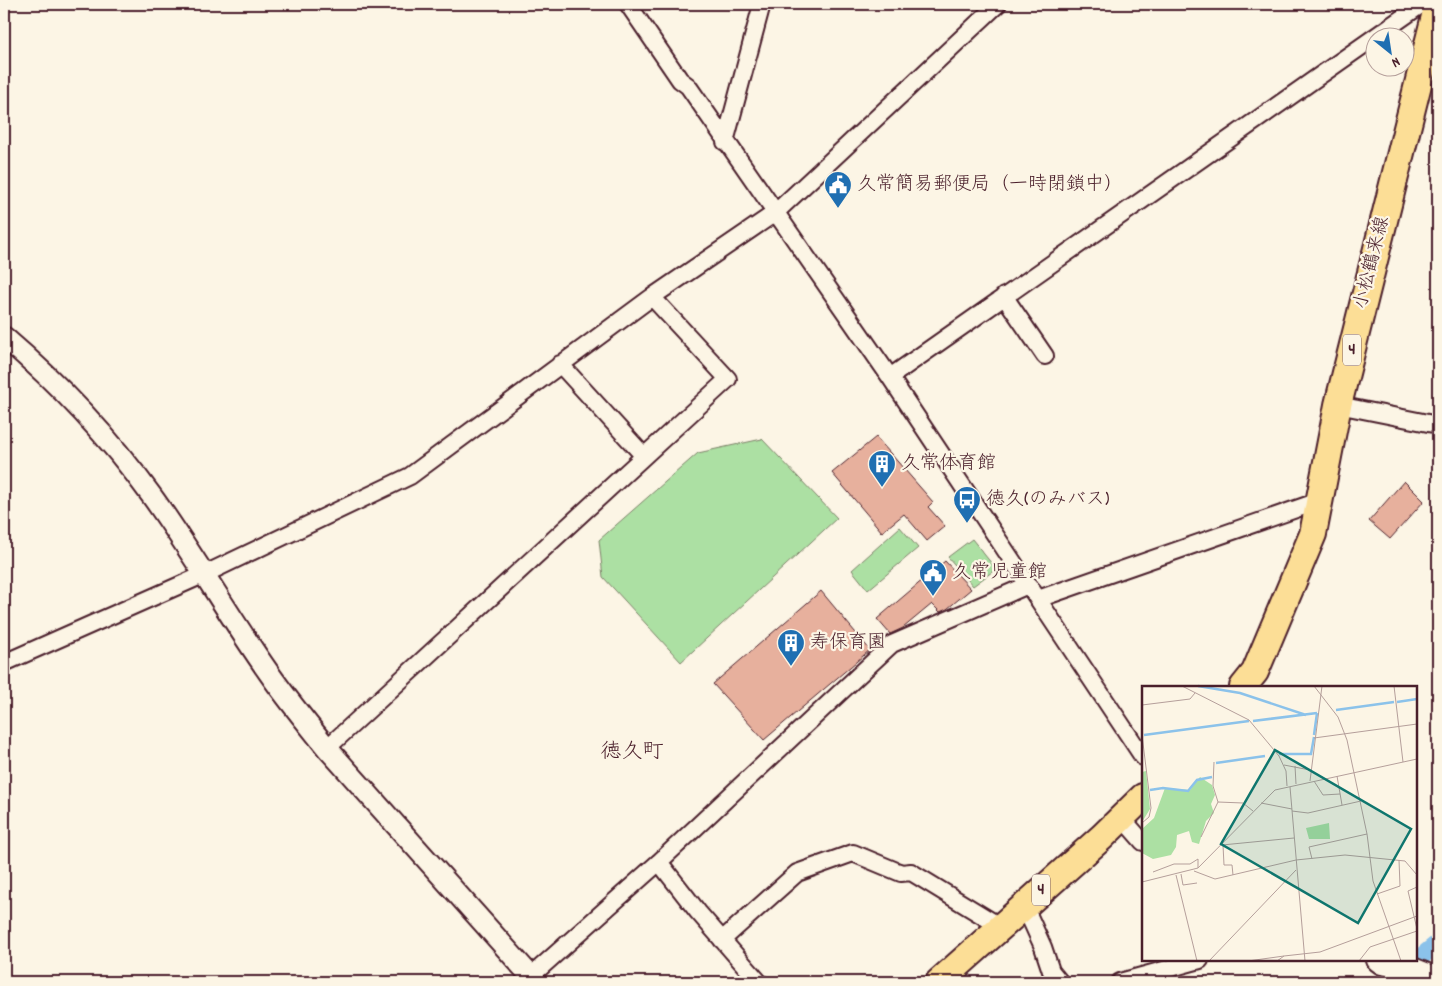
<svg xmlns="http://www.w3.org/2000/svg" width="1442" height="986" font-family="Dekko,'Klee One',sans-serif">
  <style>
    .green { fill: #ace0a3; stroke: #7b8067 }
    .lines { fill: none; stroke-linecap: round; stroke-linejoin: round }
    .canal { stroke: #8bc2ea; stroke-width: 18 }
    .building { fill: #e7b09d; stroke: #4a1f2b }
    .minor-casing { stroke: #4a1f2b; stroke-width: 20 }
    .tertiary-casing { stroke: #4a1f2b; stroke-width: 24 }
    .secondary-casing { stroke: #4a1f2b; stroke-width: 26 }
    .primary-casing { stroke: #4a1f2b; stroke-width: 30 }
    .minor { stroke: #fcf5e5; stroke-width: 16 }
    .tertiary { stroke: #fcf5e5; stroke-width: 20 }
    .secondary { stroke: #fcf5e5; stroke-width: 22 }
    .primary { stroke: #fcde96; stroke-width: 26 }
    .labels { text-anchor: middle; dominant-baseline: central; stroke-width: 4.5; stroke-linejoin: round; paint-order: stroke }
    .shield { fill: #fcf5e5; stroke: #7f5f63; stroke-width: 1 }
    .shield-label { font-size: 18px; font-weight: bold; fill: #4a1f2b }
    .poi-label { font-size: 19px; fill: #4a1f2b; stroke: #fcf5e5; text-anchor: start }
    .street-label { font-size: 19px; fill: #4a1f2b; stroke: #fcf5e5 }
    .quarter-label { font-size: 21px; fill: #4a1f2b; stroke: #fcf5e5 }
    .inset-river { fill: none; stroke: #8bc2ea; stroke-width: 2.5 }
    .inset-road { fill: none; stroke: #b59f9b; stroke-width: 1 }
    .view { fill: #0f766e; fill-opacity: 0.15; stroke: #0f766e; stroke-width: 2.5 }
    .inset-edge { fill: none; stroke: #4a1f2b; stroke-width: 2.5 }
  </style>
  <rect width="100%" height="100%" fill="#fcf5e5"/>
  <filter id="ink" filterUnits="userSpaceOnUse"><feTurbulence type="fractalNoise" baseFrequency=".02" numOctaves="2"/><feDisplacementMap in="SourceGraphic" scale="10" xChannelSelector="R" yChannelSelector="G"/><feConvolveMatrix kernelMatrix="1 2 1 2 8 2 1 2 1" color-interpolation-filters="sRGB"/></filter>
  <g filter="url(#ink)">
    <!-- green -->
    <path class="green" d="M762 439 837 518 681 662 603 577 599 540 698 453Z
      M900 527 918 548 868 590 852 570Z
      M972 539 996 569 973 586 948 557Z"/>
    <g class="lines">
      <!-- canal -->
      <path class="canal" d="M1422 956 1438 943
        M1386 982 1395 977"/>
    </g>
    <!-- building -->
    <path class="building" d="M876 437 933 502 928 507 945 526 927 541 904 514 882 532 832 473Z
      M1404 481 1424 501 1390 539 1369 521Z
      M945 561 971 589 947 609 940 612 932 604 903 628 890 634 877 619Z
      M821 591 870 650 764 740 713 684Z"/>
    <g class="lines">
      <defs>
        <path id="minor" d="M628 4 680 80 688 86 890 377 1143 757
          M725 142 762 4
          M1004 296 1045 356
          M560 364 644 456
          M890 377 1422 4
          M1338 405 1438 425
          M1038 599 1319 501
          M4 663 205 574 410 476 652 297 775 213 998 4
          M327 748 728 379 652 297
          M1122 818 1143 842
          M659 862 698 912 759 982
          M1024 905 1043 947 1051 971 1060 982
          M722 940 797 873 853 853 901 873 911 872 1001 927
          M531 976 659 862 892 644 1028 585
          M1120 982 1200 960"/>
        <path id="tertiary" d="M4 337C59 384 109 437 151 495 193 553 228 615 269 673 287 699 307 723 327 748L536 982"/>
        <path id="secondary" d="M1378 960 1382 963 1415 970 1438 979"/>
        <path id="primary" d="M1243 687 1255 672 1313 534 1338 405 1438 4
          M939 982 1102 837 1143 797"/>
      </defs>
      <!-- minor casing -->
      <use href="#minor" class="minor-casing"/>
      <!-- tertiary casing -->
      <use href="#tertiary" class="tertiary-casing"/>
      <!-- secondary casing -->
      <use href="#secondary" class="secondary-casing"/>
      <!-- primary casing -->
      <use href="#primary" class="primary-casing"/>
      <!-- minor -->
      <use href="#minor" class="minor"/>
      <!-- tertiary -->
      <use href="#tertiary" class="tertiary"/>
      <!-- secondary -->
      <use href="#secondary" class="secondary"/>
      <!-- primary -->
      <use href="#primary" class="primary"/>
    </g>
  </g>
  <!-- icons -->
  <defs>
    <symbol id="civic-pin" viewBox="-11 -11 22 30"><path d="M0 17L-7.5 6A9.5 9.5 0 1 1 7.5 6Z" fill="#1f6fb2" stroke="#fcf5e5"/><path d="M-.6-6.5H3V-4.5H.6V-3L4-1V1h2V6H-6V1h2V-1L-.6-3ZM-1.2 2.5V6h2.4V2.5Z" fill="#fff"/></symbol>
    <symbol id="building-pin" viewBox="-11 -11 22 30"><path d="M0 17L-7.5 6A9.5 9.5 0 1 1 7.5 6Z" fill="#1f6fb2" stroke="#fcf5e5"/><path d="M-4-6H4V6H1V3H-1V6H-4ZM-2.5-4.3h1.7v1.8h-1.7ZM.8-4.3h1.7v1.8H.8ZM-2.5-1h1.7V.8h-1.7ZM.8-1h1.7V.8H.8Z" fill="#fff"/></symbol>
    <symbol id="bus-pin" viewBox="-11 -11 22 30"><path d="M0 17L-7.5 6A9.5 9.5 0 1 1 7.5 6Z" fill="#1f6fb2" stroke="#fcf5e5"/><path d="M-5-6H5V4H4V6H2V4H-2V6H-4V4H-5ZM-3.5-4V0h7V-4ZM-3.5 1.2v1.5H-2V1.2ZM2 1.2v1.5H3.5V1.2Z" fill="#fff"/></symbol>
  </defs>
  <g fill-rule="evenodd">
    <use href="#civic-pin" x="822" y="169" width="32" height="43"/>
    <use href="#building-pin" x="866" y="448" width="32" height="43"/>
    <use href="#bus-pin" x="951" y="484" width="32" height="43"/>
    <use href="#civic-pin" x="917" y="557" width="32" height="43"/>
    <use href="#building-pin" x="775" y="627" width="32" height="43"/>
  </g>
  <g class="labels">
    <!-- shield labels -->
    <g class="shield">
      <rect x="1343" y="334.5" width="18" height="31" rx="4"/>
      <rect x="1032" y="874.5" width="18" height="31" rx="4"/>
    </g>
    <g class="shield-label">
      <text x="1352" y="350">4</text>
      <text x="1041" y="890">4</text>
    </g>
    <!-- poi labels -->
    <g class="poi-label">
      <text x="857" y="185">久常簡易郵便局（一時閉鎖中）</text>
      <text x="901" y="464">久常体育館</text>
      <text x="986" y="500">徳久(のみバス)</text>
      <text x="952" y="573">久常児童館</text>
      <text x="810" y="643">寿保育園</text>
    </g>
    <!-- street labels -->
    <g class="street-label">
      <text transform="translate(1373 263) rotate(-76)">小松鶴来線</text>
    </g>
    <!-- quarter labels -->
    <g class="quarter-label">
      <text x="632" y="753">徳久町</text>
    </g>
  </g>
  <!-- overview -->
  <g transform="translate(1142 686)">
    <rect width="275" height="275" fill="#fcf5e5"/>
    <path d="M4 85 8 123 0 136V86ZM58 91 70 99 73 109 69 118 72 127 64 135 57 158 50 156 47 145 35 149 34 161 29 169 11 173 0 167V143L12 132 23 102 48 104ZM187 137 188 153H167L164 142Z" fill="#ace0a3"/>
    <path class="inset-river" d="M56 0 98 7 164 29M255 16 275 13M194 24 252 16M111 35 175 27M2 49 107 35M172 49 175 27M137 68H169L172 51M74 77 123 70M8 104 21 102 46 105 55 94 70 91"/>
    <path class="inset-road" d="M40 0 107 34 137 70 144 85 145 100M172 0 196 31 205 54 225 148 231 195 259 275M252 0 261 76M0 19 48 13 53 7M0 49 9 122 7 131 0 137M172 52 275 38M142 79 168 84M153 80 154 98M195 90 200 119M168 95 180 0M172 95 181 109 198 108M148 101 163 275M76 116 101 117 111 125M119 117 150 123M150 125 166 127 219 115M59 151 76 116 71 100 72 76M80 159 152 152M81 159 82 179H90L91 189M170 173 167 161 225 148M52 185 73 193 154 174 203 169 263 175 275 189M11 186 32 178H48L56 173V182M39 188 41 199 55 197M34 189 55 275M0 196 56 182 133 104 275 73M275 201 266 205 275 243M235 208 258 200 257 174M67 275 154 184M106 275 142 270M135 275 142 270 178 266 275 230M217 275 228 261 275 245"/>
    <path class="view" d="M133 64 269 143 216 237 79 158Z"/>
    <rect width="275" height="275" class="inset-edge"/>
  </g>
  <!-- margin -->
  <rect width="1442" height="986" fill="none" stroke="#fcf5e5" stroke-width="20"/>
  <rect x="10" y="10" width="1422" height="966" fill="none" stroke="#4a1f2b" stroke-width="2" filter="url(#ink)"/>
  <!-- north arrow -->
  <g transform="translate(1390 52) rotate(150)"><circle r="24" fill="#fcf5e5" stroke="#b59f9b"/>
  <path d="M0-4L9 19L0 12L-9 19Z" fill="#1f6fb2"/>
  <text y="-8" font-size="14" font-weight="bold" text-anchor="middle" fill="#4a1f2b">N</text>
  </g>
</svg>
